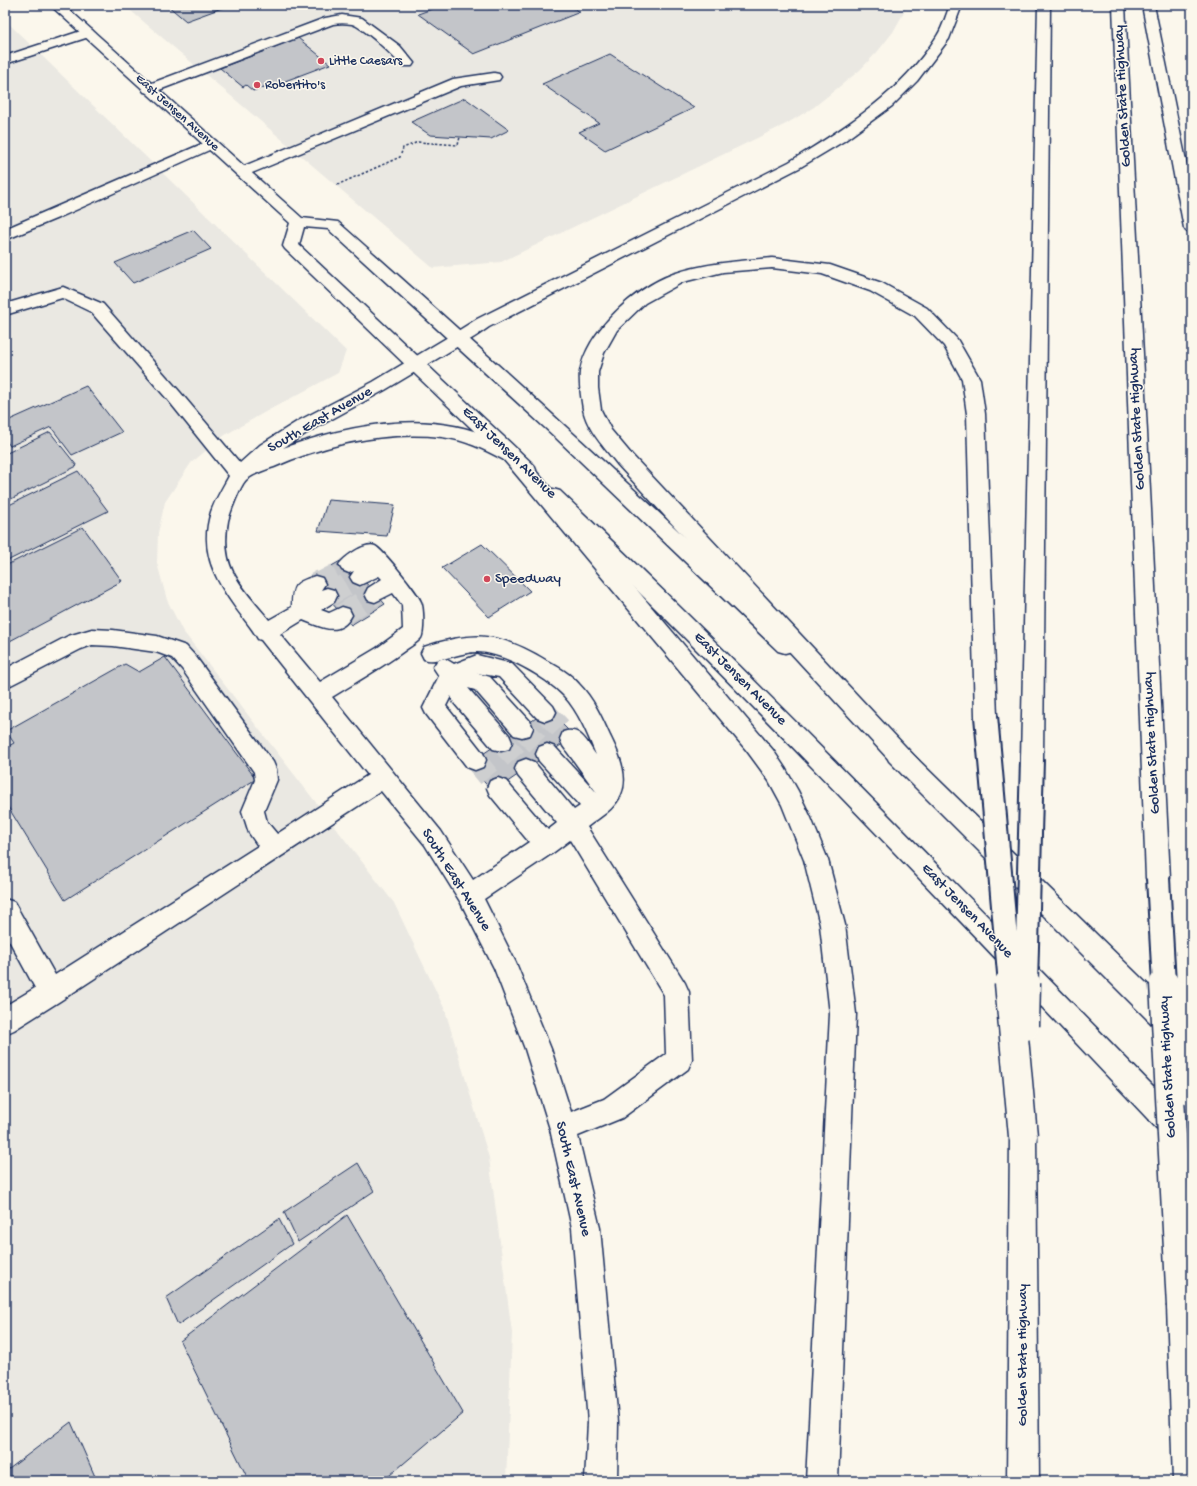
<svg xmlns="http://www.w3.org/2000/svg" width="1197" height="1486" font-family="'Gochi Hand',sans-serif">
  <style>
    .built { fill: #eae8e2 }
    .building { fill: #c3c5c9; stroke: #1b2f5e }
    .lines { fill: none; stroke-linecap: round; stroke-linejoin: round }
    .minor-tunnel-far1 { stroke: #cecfd0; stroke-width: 18; stroke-dasharray: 18 9; stroke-linecap: butt }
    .minor-tunnel { stroke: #cecfd0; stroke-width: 22; stroke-dasharray: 22 11; stroke-linecap: butt }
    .minor-casing { stroke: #1b2f5e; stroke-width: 3 }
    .major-casing { stroke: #1b2f5e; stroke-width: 3 }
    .highway-casing { stroke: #1b2f5e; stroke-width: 3 }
    .path { stroke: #1b2f5e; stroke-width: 1.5; stroke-dasharray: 2.5 2; stroke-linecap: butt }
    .minor { fill: #fbf7ec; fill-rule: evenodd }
    .major { fill: #fbf7ec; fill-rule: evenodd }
    .highway { fill: #fbf7ec; fill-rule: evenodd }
    .highway-bridge-far1-casing { stroke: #1b2f5e; stroke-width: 26; stroke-linecap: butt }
    .highway-bridge-casing { stroke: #1b2f5e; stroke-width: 31; stroke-linecap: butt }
    .highway-bridge-far1 { stroke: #fbf7ec; stroke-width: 22 }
    .highway-bridge { stroke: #fbf7ec; stroke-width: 28 }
    .poi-dot { fill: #d1495b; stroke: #fbf7ec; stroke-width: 1.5 }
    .labels { text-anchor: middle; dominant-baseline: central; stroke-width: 3; stroke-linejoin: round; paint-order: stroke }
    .far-poi-label { font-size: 13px; fill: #1b2f5e; stroke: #fbf7ec; text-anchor: start }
    .far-street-label { font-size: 13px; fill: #1b2f5e; stroke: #fbf7ec }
    .street-label { font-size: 15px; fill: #1b2f5e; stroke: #fbf7ec }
    .poi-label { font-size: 15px; fill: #1b2f5e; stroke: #fbf7ec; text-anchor: start }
  </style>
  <rect width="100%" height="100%" fill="#fbf7ec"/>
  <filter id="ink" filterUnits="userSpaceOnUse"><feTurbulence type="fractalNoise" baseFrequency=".025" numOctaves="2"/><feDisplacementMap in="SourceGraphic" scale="8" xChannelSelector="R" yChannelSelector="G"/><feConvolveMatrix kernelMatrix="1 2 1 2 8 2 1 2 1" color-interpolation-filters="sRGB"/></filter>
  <g filter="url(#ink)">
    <!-- built -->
    <path class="built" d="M124 5H908L893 32 878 51 860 70 814 107 786 124 501 262 433 268Z
      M5 20 346 351 338 373 267 411 225 435 191 463 165 502 158 533 157 563 167 600 182 630 394 903 445 1010 489 1158 512 1333 506 1481H5Z"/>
    <!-- building -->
    <path class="building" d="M167 5H230L186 21Z
      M443 5H569L580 12 474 54 418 14Z
      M298 38 330 64 272 86 270 85 253 91 246 85 243 87 220 68Z
      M610 54 694 108 605 150 579 132 599 123 542 84Z
      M465 98 509 130 491 139 430 135 411 122Z
      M193 230 211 249 133 283 115 263Z
      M86 386 122 432 72 455 51 427 10 446 5 439V422Z
      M50 432 77 466 5 502V454Z
      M78 471 108 511 5 562V507Z
      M328 500 395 505 387 536 318 531Z
      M83 527 122 581 8 642 5 637V566Z
      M482 544 530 591 489 617 442 568Z
      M344 559 385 604 351 625 310 578Z
      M165 657 256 779 65 900 5 802V748L14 743 6 731 125 664 139 672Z
      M548 710 574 736 493 792 468 764Z
      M358 1163 374 1191 298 1242 284 1212Z
      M347 1215 463 1413 383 1481H249L180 1341Z
      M279 1219 292 1244 178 1325 166 1298Z
      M71 1422 97 1481H5V1472Z"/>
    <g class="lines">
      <!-- minor-tunnel-far1 -->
      <path class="minor-tunnel-far1" d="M320 581 349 565
        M353 581 360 577"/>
      <!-- minor-tunnel -->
      <path class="minor-tunnel" d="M315 584 322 580
        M327 596 355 580
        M342 615 375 594
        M545 712 571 739
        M522 728 547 754
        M501 742 526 769
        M475 760 498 788"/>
      <defs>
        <path id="minor" d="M342 15 362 18 400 46 414 63 412 66H402C394 56 363 27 352 24 345 23 339 23 333 24L154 92 149 93 144 92 142 89 144 86 325 18Z
          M87 29 92 30 94 33 92 36 5 64V56Z
          M494 73 499 74 501 77 499 80 461 86 247 175 242 176 237 175 235 172 237 169 453 79Z
          M211 140 216 141 218 144 216 147 58 218 5 240V229Z
          M63 287 103 304 180 392 240 463 260 445 298 421 373 382 453 334 459 332 465 334 467 338 465 342 385 390 310 431 283 448C348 425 429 408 495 439 503 443 515 447 520 455L518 460 511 462 504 460C484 449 465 440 442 437 384 431 327 444 274 467 267 469 251 475 246 480 240 486 230 513 228 521 225 538 225 556 233 572 242 590 257 605 269 620L292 607C292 585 294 583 315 576L322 578 325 584 321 590 327 588 334 590 337 596 334 602 321 610 329 613 342 607 349 609 352 615C340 638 321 627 303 620L280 634 320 682 377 648 403 629 402 605 393 593 375 602 368 600 365 594 368 588 382 579 379 576 360 585 353 582 350 577 354 571 349 573 342 570 339 565C344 557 365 542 375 546 382 549 418 593 421 602 424 608 424 633 421 638 417 643 409 647 404 651 381 668 356 682 332 697L441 831 473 880 529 842 490 795 487 788 490 781 498 778 506 781 548 830 557 823 518 776 515 769 518 762 526 759 534 762 574 810 580 806 539 761 536 754 539 747 547 744 555 747 597 793 563 746 560 739 563 732C581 726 587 743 596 755 588 735 579 712 564 696 546 677 503 652 477 652 460 652 438 664 424 659L421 653 424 647C475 630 501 633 547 661 558 667 571 674 579 684 593 698 602 718 610 736 618 752 629 776 621 794 615 809 600 817 587 827L685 983 689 992 692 1060 688 1069 622 1118 578 1136 600 1228 618 1422 617 1481H585L588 1422 572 1228 550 1129 525 1049 494 968 461 903 425 845 381 791 60 1001 14 1030 5 1034V1006L35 988 5 933V899L14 902 55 975 258 846 249 833 242 811 255 780 254 772 182 669 172 658 156 652 113 646 92 645 81 649 5 688V669L68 636 92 629 113 630 157 636 186 646 196 657 273 762 276 769 277 780 264 811 267 822 277 834 368 775 261 640 258 639C251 626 241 616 233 604 212 574 200 548 211 512 215 500 223 487 229 476L168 400 91 312 62 298 5 315V304ZM570 840 664 995 666 1054 604 1099 571 1112 551 1049 516 963 484 899 554 852Z
          M477 655 512 664 553 706 556 712 553 718 545 721 537 718 499 677 477 673 490 677 530 721 533 728 530 735 522 737 514 735 475 690 468 688 509 735 512 742 509 749 501 751 493 749 454 703 451 696 446 706 483 753 486 760 483 767 475 770 467 767 426 714 423 708 439 676 433 667 437 661 444 658 454 664Z"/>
        <path id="major" d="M50 5H64L302 218 338 222C492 358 644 496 792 639L795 645 792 651 785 653 778 651 555 437 328 229 304 227 299 245 534 465 536 470 534 475 527 477 520 475 285 249 283 246 290 223Z
          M553 489 560 491C776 697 983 912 1192 1126V1158L1182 1155C973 934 765 713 546 501L544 496 546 491Z
          M897 744 905 747 1182 1018 1186 1027 1182 1036 1173 1040 1164 1036 889 761 886 754 889 747Z"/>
        <path id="highway" d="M950 5H962L949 39 917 81 892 106 844 141 799 168 489 327C478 334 466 346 453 342L451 338 453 334 477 319 789 162C845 128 901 93 937 36 943 27 946 15 950 5Z
          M1038 5H1050L1043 759 1040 766 1032 769 1024 766 1021 759Z
          M1113 5H1125L1170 878 1166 886 1158 889 1150 886 1146 878Z
          M1142 5H1154L1192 190V233L1186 231 1184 228Z
          M772 258 830 265 882 283 927 308 957 339 980 379 985 414 997 716 994 722 986 725 978 722 975 716 967 414 962 379 944 346 915 316 870 291 822 274 772 268 723 272 683 282 645 303 617 330 604 353 598 372V388L601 410 611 430 632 455 919 761 922 768 919 775 911 778 903 775 618 465C605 448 587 430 583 409 581 397 579 383 580 372 587 331 635 288 673 274 705 263 739 261 772 258Z
          M511 448 518 450 773 750 785 768 798 791 811 818 828 860 845 925 856 1014 838 1481H806L830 1014 820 925 804 860 782 805 769 781 747 751 504 460 502 455 504 450Z
          M1023 1123 1032 1127 1036 1136 1039 1481H1007L1010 1136 1014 1127Z
          M1181 1292 1191 1296 1192 1298V1481H1173L1167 1306 1171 1296Z"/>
      </defs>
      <!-- minor casing -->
      <use href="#minor" class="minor-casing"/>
      <!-- major casing -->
      <use href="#major" class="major-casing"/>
      <!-- highway casing -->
      <use href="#highway" class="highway-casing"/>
      <!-- path -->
      <path class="path" d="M337 185 400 157 403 148 418 142 458 145 460 137"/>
      <!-- minor -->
      <use href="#minor" class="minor"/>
      <!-- major -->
      <use href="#major" class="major"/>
      <!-- highway -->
      <use href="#highway" class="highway"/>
      <defs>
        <path id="highway-bridge-far1" d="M986 716 1010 984
          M1158 878 1164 984
          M1026 984 1032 759"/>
        <path id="highway-bridge" d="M1009 983 1023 1136
          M1164 983 1181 1306
          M1177 995 1192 1091
          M1025 1026 1026 983"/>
      </defs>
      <!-- highway-bridge-far1 casing -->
      <use href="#highway-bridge-far1" class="highway-bridge-far1-casing"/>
      <!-- highway-bridge casing -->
      <use href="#highway-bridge" class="highway-bridge-casing"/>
      <!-- highway-bridge-far1 -->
      <use href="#highway-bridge-far1" class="highway-bridge-far1"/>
      <!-- highway-bridge -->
      <use href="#highway-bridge" class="highway-bridge"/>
    </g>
  </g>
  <!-- markers -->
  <g class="poi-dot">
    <circle cx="321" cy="61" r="4"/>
    <circle cx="257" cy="85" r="4"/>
    <circle cx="487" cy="579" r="4"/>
  </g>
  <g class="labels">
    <!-- far-poi labels -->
    <g class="far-poi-label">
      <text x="329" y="61">Little Caesars</text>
      <text x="265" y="85">Robertito's</text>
    </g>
    <!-- far-street labels -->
    <g class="far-street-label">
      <text transform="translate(177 113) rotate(42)">East Jensen Avenue</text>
    </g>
    <!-- street labels -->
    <g class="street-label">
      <text transform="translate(1123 96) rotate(-93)">Golden State Highway</text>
      <text transform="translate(1137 419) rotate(-93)">Golden State Highway</text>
      <text transform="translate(320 420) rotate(-30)">South East Avenue</text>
      <text transform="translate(509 453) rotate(44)">East Jensen Avenue</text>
      <text transform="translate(740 679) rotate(45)">East Jensen Avenue</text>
      <text transform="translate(1152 743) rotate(-93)">Golden State Highway</text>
      <text transform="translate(456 880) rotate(58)">South East Avenue</text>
      <text transform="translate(967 911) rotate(46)">East Jensen Avenue</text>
      <text transform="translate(1168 1067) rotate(-93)">Golden State Highway</text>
      <text transform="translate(573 1179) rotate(77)">South East Avenue</text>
      <text transform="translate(1023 1355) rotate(-90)">Golden State Highway</text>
    </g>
    <!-- poi labels -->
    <g class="poi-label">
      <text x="495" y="579">Speedway</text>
    </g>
  </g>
  <!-- margin -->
  <rect width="1197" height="1486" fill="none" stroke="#fbf7ec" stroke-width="20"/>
  <rect x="10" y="10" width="1177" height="1466" fill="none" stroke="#1b2f5e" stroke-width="1.5" filter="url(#ink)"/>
</svg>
